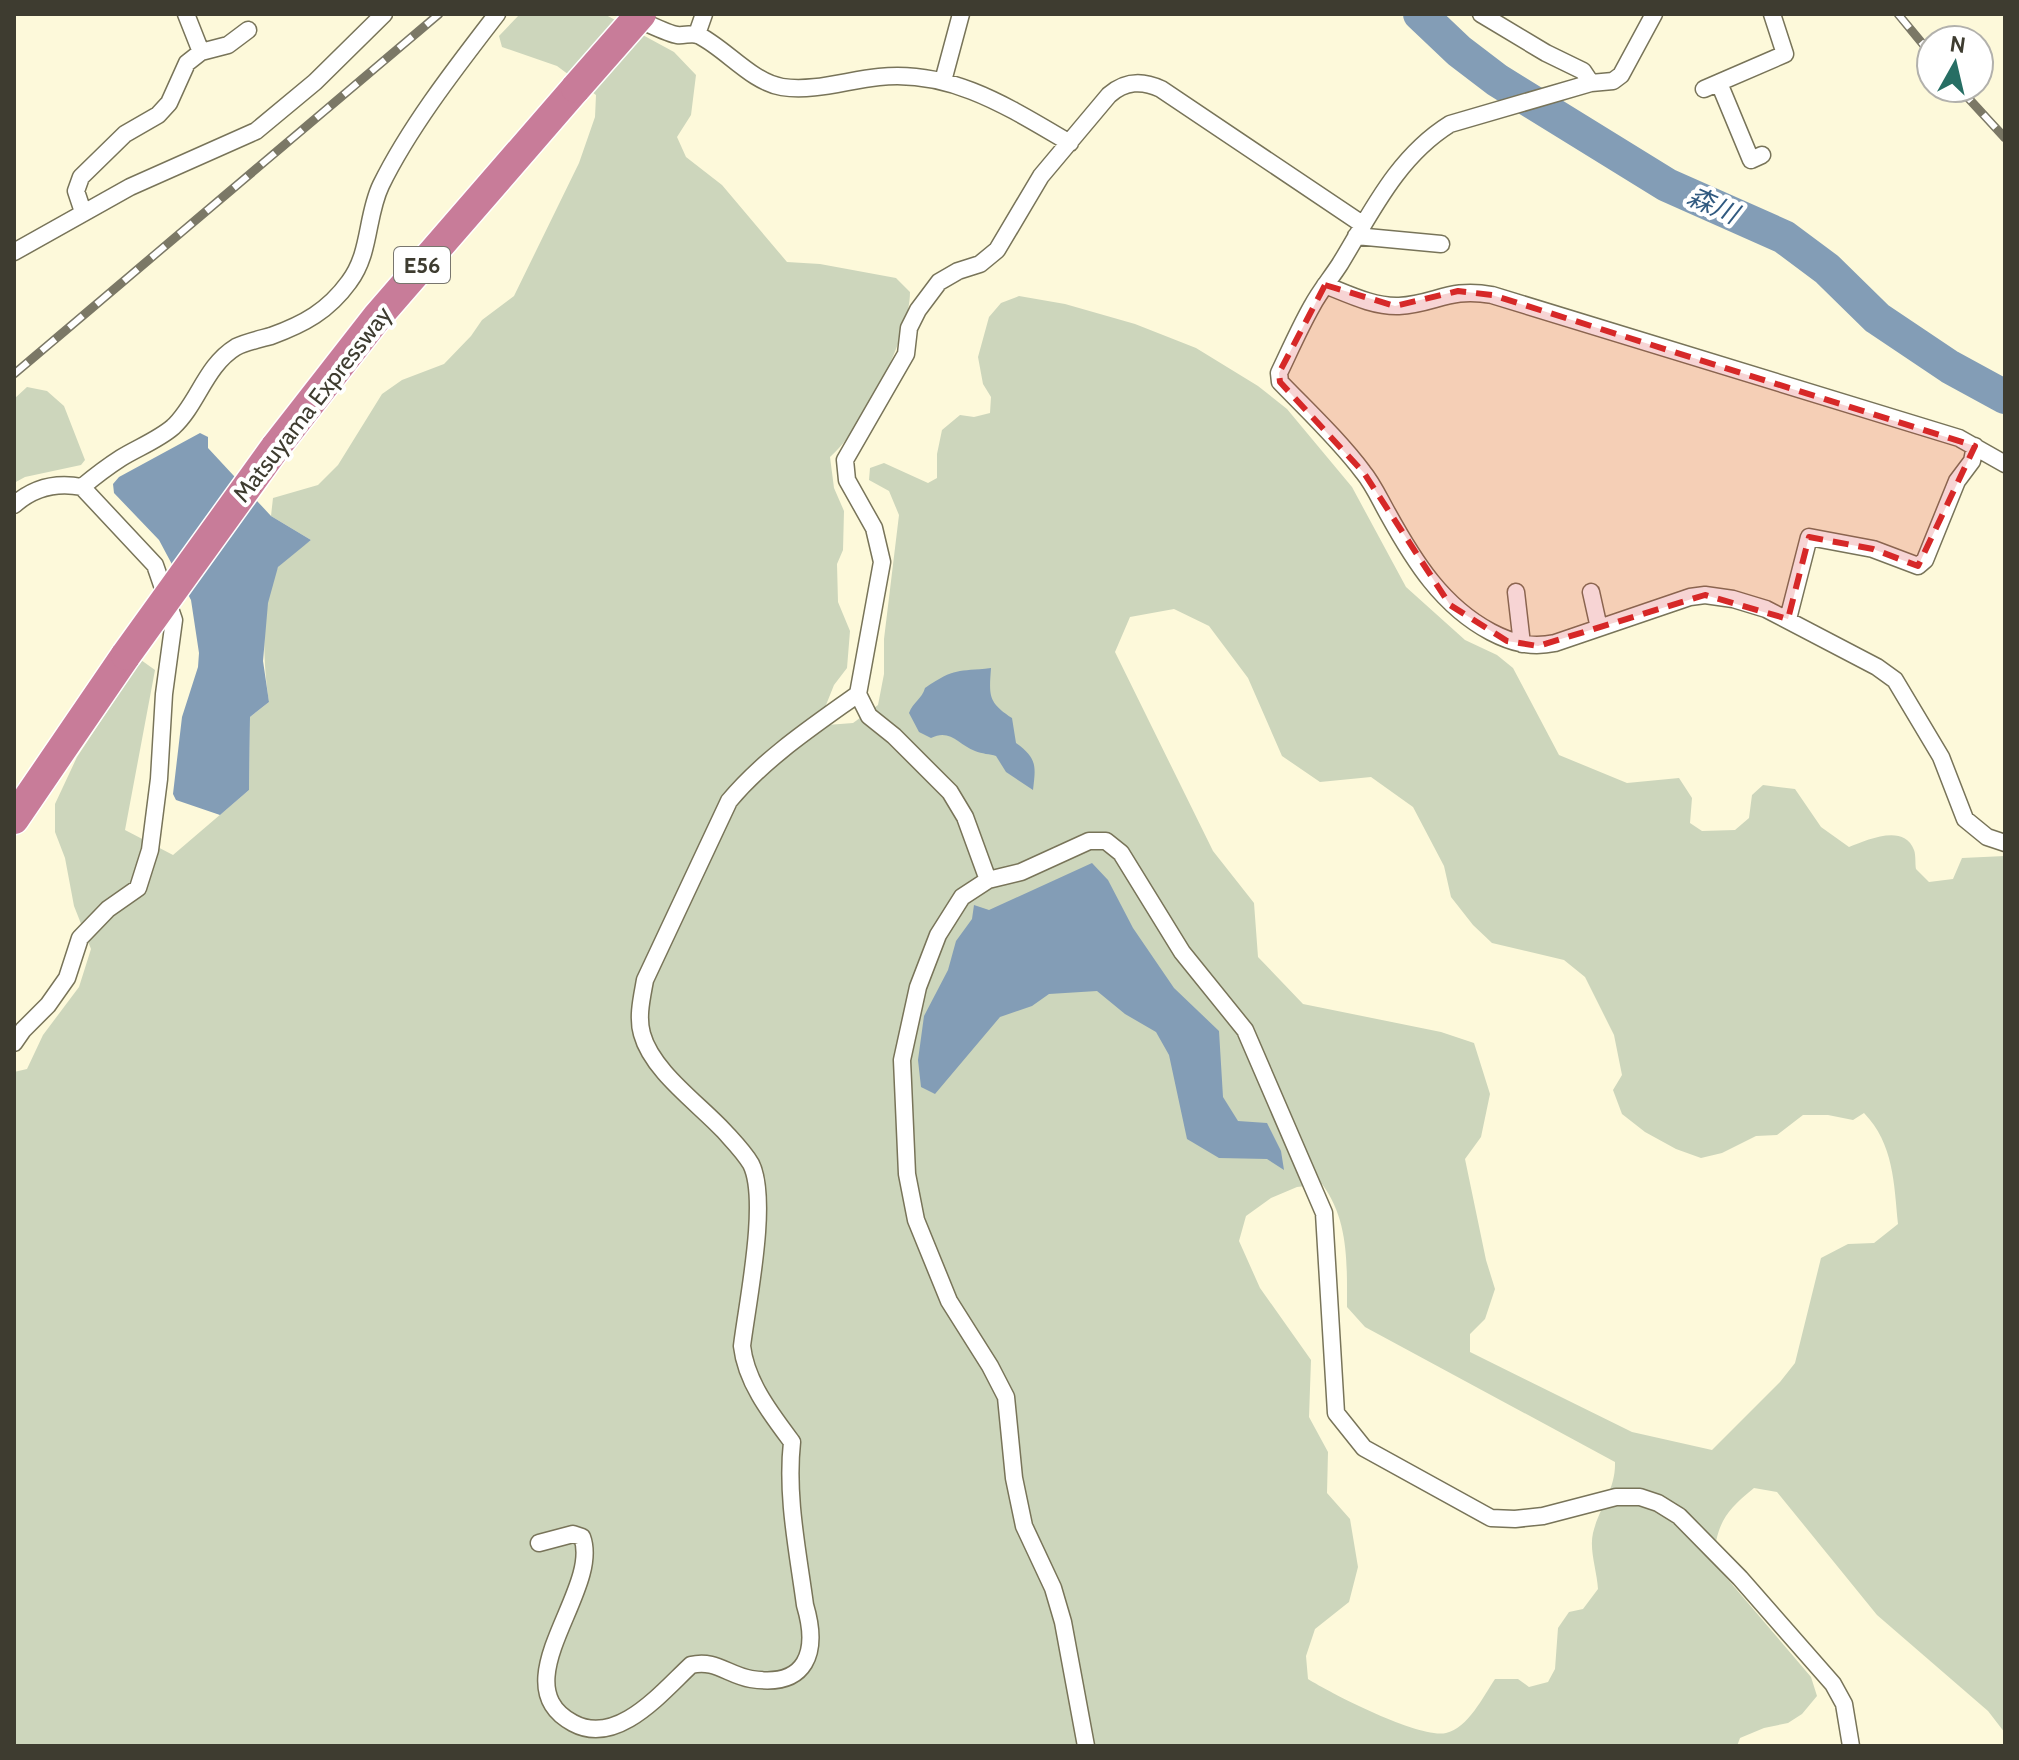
<svg xmlns="http://www.w3.org/2000/svg" width="2019" height="1760" font-family="Cabin,'Noto Sans JP',sans-serif">
  <style>
    .green { fill: #cdd6bc; fill-rule: evenodd }
    .water { fill: #839db6 }
    .lines { fill: none; stroke-linecap: round; stroke-linejoin: round }
    .river { stroke: #839db6; stroke-width: 34 }
    .street-casing { stroke: #787459; stroke-width: 19 }
    .highway-casing { stroke: #fff; stroke-width: 33 }
    .street { stroke: #fff; stroke-width: 16 }
    .highway { stroke: #c87c99; stroke-width: 30 }
    .rail-casing { stroke: #7b7866; stroke-width: 9 }
    .rail { stroke: #fff; stroke-width: 6; stroke-dasharray: 18; stroke-linecap: butt }
    .highway-bridge-casing { stroke: #fff; stroke-width: 33; stroke-linecap: butt }
    .highway-bridge { stroke: #c87c99; stroke-width: 30 }
    .marked { fill: #d62828; fill-opacity: 0.2; stroke: #d62828; stroke-width: 6; stroke-dasharray: 16 10; stroke-linejoin: round }
    .labels { text-anchor: middle; dominant-baseline: central; stroke-width: 8; stroke-linejoin: round; paint-order: stroke }
    .shield { fill: #fff; stroke: #78766e; stroke-width: 2 }
    .shield-label { font-size: 22px; font-weight: bold; fill: #3e3c30 }
    .street-label { font-size: 24px; fill: #3e3c30; stroke: #fff }
    .water-label { font-size: 26px; font-style: italic; fill: #315a80; stroke: #fff }
  </style>
  <rect width="100%" height="100%" fill="#fdf9da"/>
  <!-- green -->
  <path class="green" d="M520 14 606 15 674 52 696 75 691 115 677 137 686 157 722 185 787 262 820 264 896 278 910 292C910 335 863 429 830 457L834 488 844 511 843 550 837 564 838 602 850 631 847 668 834 685 822 715 827 725 853 723 878 705 884 674V639L899 515 889 491 869 480 870 468 884 463 928 483 937 478V454L942 430 960 415 974 417 990 413 991 397 983 384 978 357 989 317 1001 303 1019 296 1065 304 1135 324 1196 348 1258 386 1287 409 1352 487 1406 587 1465 640 1497 655 1513 668 1559 755 1627 783 1679 778 1692 798 1690 823 1702 831 1735 830 1749 818 1752 795 1763 785 1795 789 1821 827 1849 847C1867 840 1904 823 1914 850 1916 855 1915 864 1916 869L1929 882 1953 879 1962 858 2005 856V1733L1988 1711 1877 1615 1777 1492 1754 1488C1724 1512 1717 1524 1713 1562L1811 1677 1817 1696 1802 1714 1788 1723 1764 1728 1740 1738 1737 1746H14V1072L27 1069 43 1035 79 987 91 949 74 906 65 858 55 832V804L77 757 141 660 155 670 125 830 173 855 249 790 250 717 269 702C263 663 260 606 277 569 282 558 301 548 311 540L271 516 273 498 318 485 338 465 382 394 402 380 444 364 471 336 482 320 514 296 579 163 595 117 596 95 557 66 502 47 499 36ZM1174 609 1209 626 1248 678 1282 756 1320 782 1371 777 1413 807 1444 866 1451 897 1473 925 1492 943 1564 960 1585 977 1614 1035 1622 1075 1613 1090 1622 1114 1645 1132 1676 1149 1701 1158 1722 1153 1756 1136 1777 1135 1803 1115H1828L1853 1120 1864 1113C1894 1144 1894 1184 1898 1224L1874 1243 1848 1244 1821 1258 1795 1363 1780 1382 1712 1450 1632 1432 1470 1352V1334L1485 1319 1495 1289 1486 1260 1465 1159 1481 1137 1490 1094 1474 1043 1441 1032 1303 1004 1258 957 1254 903 1213 851 1115 652 1130 617ZM1322 1184C1349 1220 1347 1264 1347 1307L1365 1327 1615 1462C1616 1489 1599 1508 1593 1533 1589 1550 1597 1571 1598 1589L1583 1609 1569 1612 1558 1628 1555 1669 1548 1682 1529 1687 1518 1679H1495C1483 1697 1468 1728 1446 1733 1420 1739 1332 1694 1308 1679L1306 1656 1315 1629 1349 1602 1358 1567 1350 1519 1327 1493 1328 1452 1309 1417 1311 1360 1260 1288 1239 1241 1246 1216 1271 1198 1297 1187Z
    M27 387 47 391 64 406 85 460 81 465 25 477 14 483V399Z"/>
  <!-- water -->
  <path class="water" d="M200 433 208 437V448L271 516 311 540 278 567 268 603 263 661 269 702 250 717 249 790 220 815 176 800 173 794 182 717 198 667 199 653 191 600 159 540 114 493 113 484 119 477Z
    M991 668C989 696 988 702 1012 718L1016 743C1037 758 1036 766 1033 790L1006 772 996 756C990 754 982 754 975 751 959 745 950 728 931 738L919 732 909 713C913 702 922 699 925 688 956 667 957 672 991 668Z
    M1092 863 1108 880 1133 928 1174 988 1219 1031 1223 1097 1238 1121 1267 1123 1281 1151 1284 1170 1267 1159 1219 1158 1187 1139 1169 1055 1156 1032 1125 1014 1097 991 1049 994 1032 1006 1000 1017 935 1094 921 1087 918 1060 924 1016 948 970 956 941 972 919 974 905 989 910Z"/>
  <g class="lines">
    <!-- river -->
    <path class="river" d="M1420 14 1459 51 1497 80 1667 185 1784 237 1827 269 1877 318 1950 367 2005 397"/>
    <defs>
      <path id="street" d="M186 14 201 52
        M1481 14 1546 53 1583 71 1591 83
        M1654 14 1621 75 1613 81 1591 83 1450 124C1397 157 1371 213 1340 264 1331 278 1320 291 1312 306 1300 327 1290 350 1279 373L1280 382C1308 411 1339 440 1363 472 1373 484 1380 500 1388 514 1414 561 1442 606 1491 632 1512 643 1531 648 1555 643L1690 597 1705 595 1733 599 1766 609 1877 667 1895 680 1941 757 1965 819 1987 837 2005 843
        M632 17C643 21 668 34 677 35 685 36 693 32 700 36 727 50 752 82 782 87 814 92 848 80 879 77 951 69 1010 108 1070 143
        M697 34 704 14
        M943 81 961 14
        M1719 83 1751 160 1762 155
        M1704 89 1785 54 1772 14
        M83 212 76 191 81 177 125 134 158 115 169 103 187 63 201 52 228 45 248 30
        M1356 236 1441 244
        M14 252 130 187 256 131 315 82 384 14
        M1325 285C1348 294 1374 307 1399 306 1436 304 1449 287 1492 295L1959 438 2005 464
        M82 487C94 477 107 467 121 458 137 448 158 440 173 427 198 404 205 366 236 347 246 342 260 339 271 336 304 324 328 311 349 282 371 253 366 216 381 185 410 126 457 66 497 14
        M14 505C34 487 56 482 82 487L155 565 174 620 164 694 159 779 150 850 138 888 108 909 80 938 67 978 48 1005 23 1030 14 1043
        M1516 592 1522 644
        M1591 592 1599 628
        M1788 619 1809 537 1873 549 1918 566 1925 560 1957 481 1972 461 1975 446
        M988 880 965 817 950 792 894 736 869 716 858 694 882 562 874 528 847 480 845 460 906 354 909 328 918 310 939 282 958 271 980 264 997 250 1041 176 1109 95C1125 81 1142 80 1161 89L1362 224
        M539 1543 573 1534 582 1537C602 1590 500 1684 573 1723 617 1747 661 1693 691 1665 715 1659 728 1675 751 1679 807 1688 819 1652 805 1605 798 1552 786 1497 792 1442 771 1414 746 1382 742 1346 747 1304 769 1200 751 1164 744 1152 733 1141 724 1131 698 1103 652 1071 642 1034 637 1017 642 997 645 980L729 801C765 758 812 727 858 694
        M1086 1746 1063 1622 1053 1588 1024 1526 1014 1478 1006 1397 990 1366 949 1301 916 1220 907 1174 902 1060 918 987 938 935 962 897 988 880 1021 872 1089 841H1106L1121 853 1182 952 1245 1030 1324 1213 1336 1413 1364 1448 1491 1518 1515 1519 1543 1516 1616 1497H1640L1658 1503 1679 1516 1740 1578 1833 1684 1844 1704 1851 1746"/>
      <path id="highway" d="M275 448 378 316 576 88
        M14 819 126 655"/>
    </defs>
    <!-- street casing -->
    <use href="#street" class="street-casing"/>
    <!-- highway casing -->
    <use href="#highway" class="highway-casing"/>
    <!-- street -->
    <use href="#street" class="street"/>
    <!-- highway -->
    <use href="#highway" class="highway"/>
    <defs>
      <path id="rail" d="M1898 14 1931 54
        M1959 88 2005 138
        M14 374 439 14"/>
    </defs>
    <!-- rail casing -->
    <use href="#rail" class="rail-casing"/>
    <!-- rail -->
    <use href="#rail" class="rail"/>
    <defs>
      <path id="highway-bridge" d="M576 88 641 14
        M126 655 275 448"/>
    </defs>
    <!-- highway-bridge casing -->
    <use href="#highway-bridge" class="highway-bridge-casing"/>
    <!-- highway-bridge -->
    <use href="#highway-bridge" class="highway-bridge"/>
  </g>
  <!-- marked area -->
  <path class="marked" d="M1325 285 1395 306 1458 291 1492 295 1975 446 1918 566 1873 549 1809 537 1788 619 1705 595 1538 646 1507 641 1450 605 1364 473 1280 382 1279 373Z"/>
  <g class="labels">
    <!-- shield labels -->
    <rect class="shield" x="394" y="247" width="56" height="36" rx="6"/>
    <g class="shield-label">
      <text x="422" y="265">E56</text>
    </g>
    <!-- street labels -->
    <g class="street-label">
      <text transform="translate(312 404) rotate(-52)">Matsuyama Expressway</text>
    </g>
    <!-- water labels -->
    <g class="water-label">
      <text transform="translate(1713 205) rotate(24)">森川</text>
    </g>
  </g>
  <!-- border -->
  <rect width="2019" height="1760" fill="none" stroke="#3e3c30" stroke-width="32"/>
  <!-- north arrow -->
  <g transform="translate(1955 64) rotate(8)"><circle r="38" fill="#ffffff" stroke="#b2b1ac" stroke-width="2"/>
  <path d="M0-6L14 30L0 20L-14 30Z" fill="#276e64"/>
  <text y="-12" font-size="22" font-weight="bold" text-anchor="middle" fill="#3e3c30">N</text>
  </g>
</svg>
